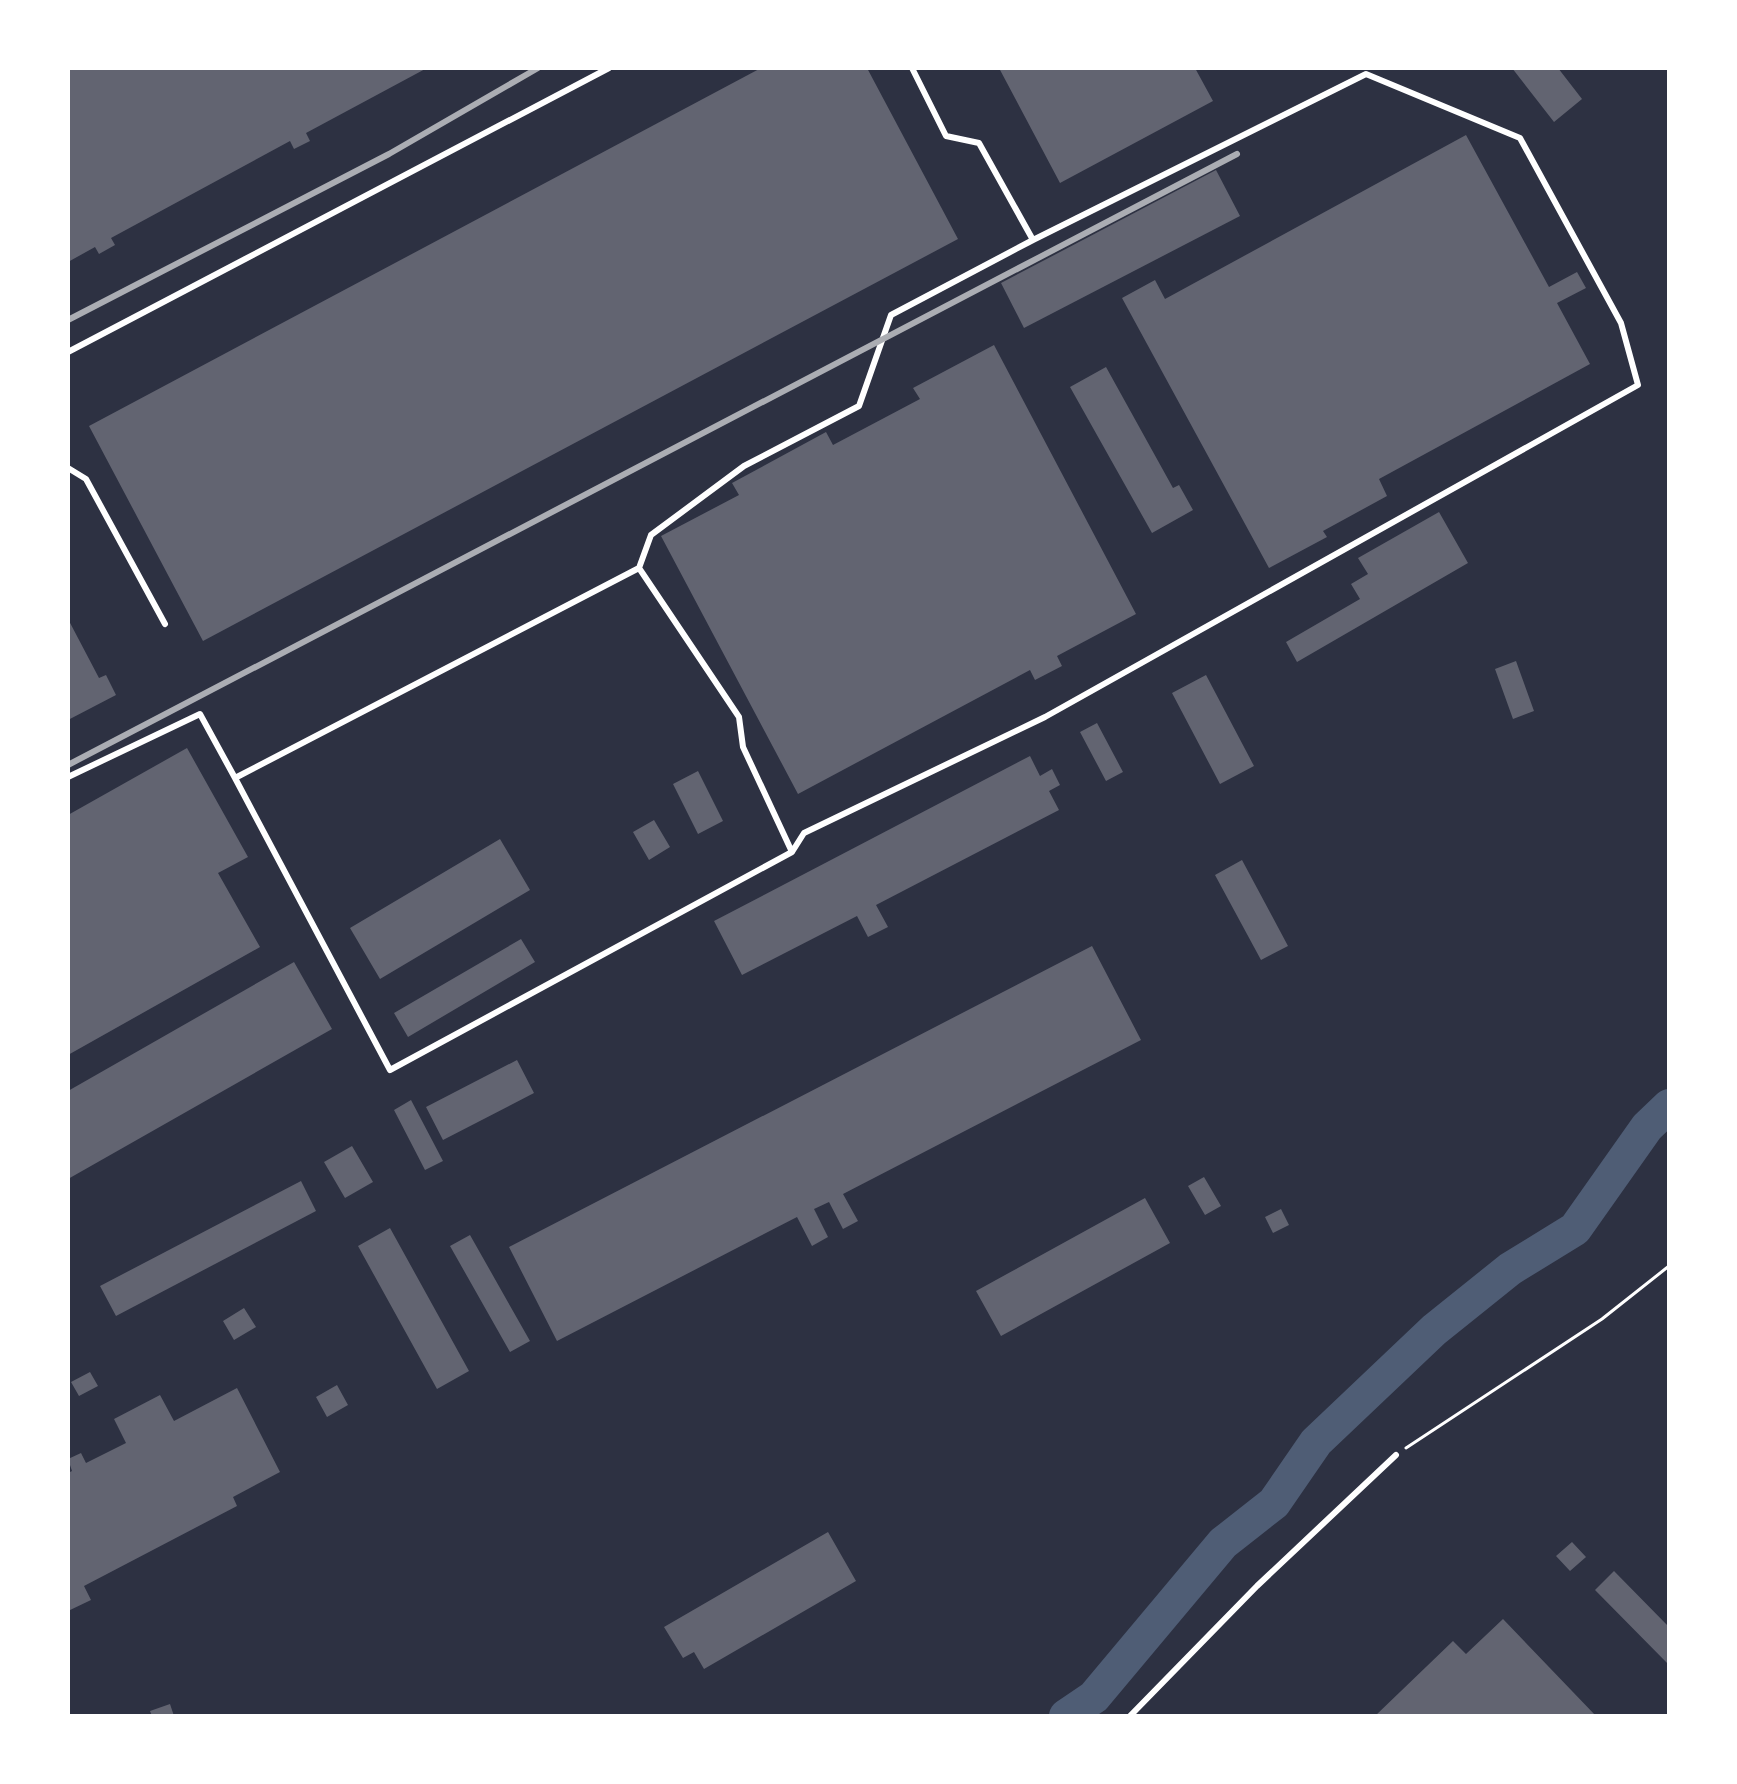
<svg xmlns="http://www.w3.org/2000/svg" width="1737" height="1784" font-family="'Noto Sans',sans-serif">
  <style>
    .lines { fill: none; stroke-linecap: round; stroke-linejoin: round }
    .river { stroke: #4f5d75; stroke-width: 34 }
    .building { fill: #626471 }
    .path { stroke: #fff; stroke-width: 3 }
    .service { stroke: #fff; stroke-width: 6 }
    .rail { stroke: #abadb3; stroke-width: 6 }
  </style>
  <rect width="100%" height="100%" fill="#2d3142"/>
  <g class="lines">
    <!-- river -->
    <path class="river" d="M1066 1716 1094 1697 1223 1543 1274 1503 1316 1442 1434 1330 1510 1269 1575 1229 1647 1127 1669 1106"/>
  </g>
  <!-- building -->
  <path class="building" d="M68 68H427L306 133 310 141 294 149 290 141 111 238 115 245 99 254 95 247 68 262Z
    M761 68H867L958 239 203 641 89 426Z
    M999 68H1195L1213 101 1060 183Z
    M1512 68H1558L1582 99 1554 122Z
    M1466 135 1549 287 1577 272 1586 288 1557 303 1590 364 1379 479 1387 496 1323 531 1327 537 1269 568 1122 298 1155 280 1165 299Z
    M1216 170 1240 216 1024 328 1001 283Z
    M994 345 1136 614 1057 656 1062 666 1035 680 1030 670 798 794 661 536 739 495 732 483 826 432 833 445 920 399 913 388Z
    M1106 367 1173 488 1179 485 1193 510 1152 533 1070 387Z
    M1439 512 1468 563 1297 662 1286 642 1360 599 1351 584 1368 574 1358 558Z
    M68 619 99 678 106 675 116 695 68 720Z
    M1516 661 1534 711 1513 719 1495 669Z
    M1206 675 1254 766 1220 784 1172 693Z
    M1097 723 1123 772 1106 781 1080 732Z
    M187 748 248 857 218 873 260 947 68 1055V815Z
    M1030 756 1040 776 1052 769 1060 785 1049 791 1059 810 876 905 888 927 868 937 857 916 742 975 714 921Z
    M698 771 723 821 698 834 673 784Z
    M654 820 670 847 649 860 633 832Z
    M500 839 530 890 380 979 350 928Z
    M1242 860 1288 946 1261 960 1215 875Z
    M521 939 535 962 408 1037 394 1013Z
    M1092 946 1141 1040 843 1194 858 1221 843 1229 829 1202 814 1209 828 1237 812 1246 797 1217 557 1341 509 1247Z
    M294 962 332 1029 68 1179V1091Z
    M517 1060 534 1093 443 1140 426 1107Z
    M411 1100 443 1161 425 1170 394 1110Z
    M352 1146 373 1182 345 1198 324 1162Z
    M1204 1177 1221 1206 1205 1215 1188 1186Z
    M301 1181 316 1211 116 1316 100 1286Z
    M1145 1198 1170 1243 1001 1336 976 1291Z
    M1281 1209 1289 1225 1273 1233 1265 1217Z
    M390 1228 469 1371 437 1389 358 1246Z
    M470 1235 530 1341 510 1352 450 1246Z
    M244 1308 256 1327 234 1340 223 1321Z
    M90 1372 98 1386 79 1396 71 1382Z
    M337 1385 348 1405 327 1417 316 1397Z
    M237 1388 280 1472 233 1497 237 1506 84 1586 91 1600 68 1611V1473L72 1471 68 1459 81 1453 86 1463 126 1443 114 1419 160 1395 174 1421Z
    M828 1532 856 1581 704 1669 694 1652 683 1658 664 1627Z
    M1572 1542 1586 1557 1570 1571 1556 1556Z
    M1614 1571 1669 1627V1665L1595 1590Z
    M1503 1619 1596 1716H1375L1453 1641 1466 1654Z
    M170 1704 174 1716H152L150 1711Z"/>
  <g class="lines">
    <!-- path -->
    <path class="path" d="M1406 1448 1602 1319 1669 1266"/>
    <!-- service -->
    <path class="service" d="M68 352 609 68
      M68 468 86 479 165 624
      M68 777 200 714 235 778 639 568 651 535 744 466 859 406 891 315 1033 240 979 143 946 136 912 68
      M235 778 390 1070 792 852 743 747 739 717 639 568
      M792 852 804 833 1045 717 1638 385 1621 323 1520 138 1366 74 1033 240
      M1130 1716 1257 1586 1396 1455"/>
    <!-- rail -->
    <path class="rail" d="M68 320 389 154 538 68
      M68 765 1237 154"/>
  </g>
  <!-- border -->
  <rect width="1737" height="1784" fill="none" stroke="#ffffff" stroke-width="140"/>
</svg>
